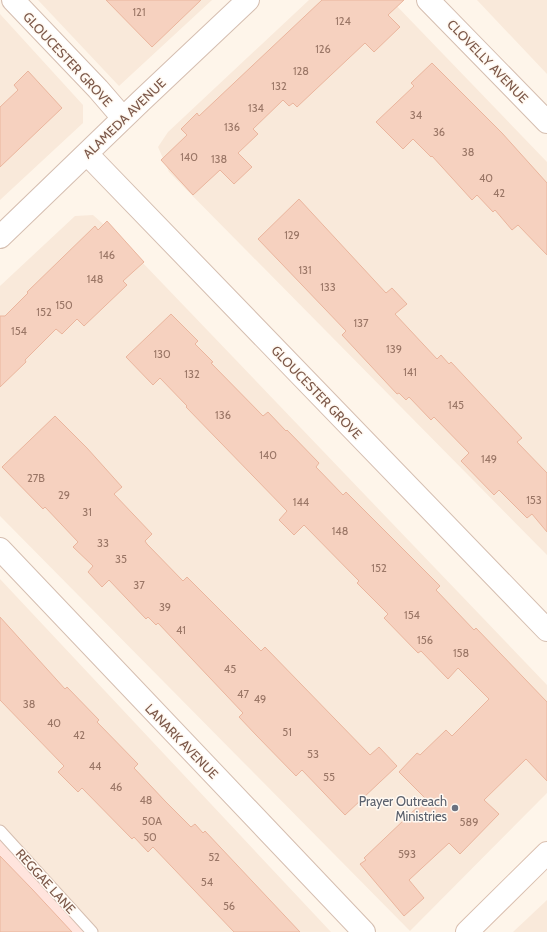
<svg xmlns="http://www.w3.org/2000/svg" width="547" height="932" font-family="Cabin,sans-serif">
  <style>
    .residential { fill: #f9e9da }
    .commercial { fill: #ffe4dd }
    .building { fill: #f6d1bf; stroke: #eab59d }
    .lines { fill: none; stroke-linecap: round; stroke-linejoin: round }
    .lane-casing { stroke: #d5beb0; stroke-width: 13 }
    .street-casing { stroke: #d5beb0; stroke-width: 24 }
    .secondary-casing { stroke: #dabfaf; stroke-width: 24 }
    .lane { stroke: #fff; stroke-width: 11 }
    .street { stroke: #fff; stroke-width: 22 }
    .secondary { stroke: #fff; stroke-width: 22 }
    .worship-dot { fill: #6b7280; stroke: #fff9f2; stroke-width: 1.5 }
    .labels { text-anchor: middle; dominant-baseline: central; stroke-width: 3; stroke-linejoin: round; paint-order: stroke }
    .number-label { font-size: 11px; fill: #9a7666 }
    .street-label { font-size: 13px; fill: #7c5849; stroke: #fff9f2 }
    .worship-label { font-size: 13px; fill: #5b616d; stroke: #fff9f2; text-anchor: end }
  </style>
  <rect width="100%" height="100%" fill="#fef5ea"/>
  <!-- residential -->
  <path class="residential" d="M38 0H212L119 86Z
    M309 0H391L547 162V555L169 172 158 147 168 132Z
    M477 0H547V74Z
    M0 14 83 105V123L0 200Z
    M93 215 118 237 547 685V793L410 931 0 516V286L75 216Z
    M0 579 331 932H93L0 831Z
    M547 900V932H513Z"/>
  <!-- commercial -->
  <path class="commercial" d="M0 831 93 932H0Z"/>
  <!-- building -->
  <path class="building" d="M106 0H201L152 47Z
    M322 0H404L388 15 400 27 374 52 365 43 297 107 293 103 289 106 283 100 253 129 258 134 238 153 252 167 234 184 220 170 193 195 161 160 187 135 181 129 197 113 199 116Z
    M432 63 502 133 547 183V255L518 225 512 230 495 210 493 212 477 195 472 200 432 156 431 157 413 139 403 149 376 122 414 86 411 83Z
    M28 71 62 108 0 167V107L18 90 14 85Z
    M299 199 386 293 392 288 407 304 395 314 437 359 441 355 449 364 451 362 522 438 517 442 547 473V532L532 514 527 518 499 490 494 495 461 461 469 453 434 417 431 420 409 397 406 400 399 393 397 394 342 335 346 331 258 239Z
    M107 221 144 262 123 281 127 285 84 326 77 319 62 334 56 329 25 360 26 362 0 387V316H5L28 293 27 292 95 226 98 230Z
    M171 314 198 341 195 344 213 362 211 363 263 416 268 412 286 431 287 430 319 463 316 467 343 495 346 492 440 586 436 590 474 630 476 628 547 702V781L526 759 484 800 499 814 460 854 449 843 409 880 424 898 404 916 360 864 366 860 364 858 426 799 399 772 417 753 420 755 446 730 452 736 489 699 458 668 448 679 421 651 418 653 384 618 388 614 357 583 359 581 304 525 294 535 279 520 287 511 186 407 187 406 160 378 153 385 126 357Z
    M55 416 87 448 122 487 114 494 152 534 145 541 147 544 183 581 187 577 261 651 265 647 370 755 379 747 397 766 345 815 302 770 296 776 256 735 239 717 243 713 158 623 156 625 148 617 146 619 109 580 102 587 88 572 93 566 73 547 78 542 45 507 43 509 2 467Z
    M0 617 65 689 67 687 99 720 97 722 138 764 134 768 165 801 191 827 195 824 203 833 205 831 300 932H234L153 847 148 852 134 837 132 839 82 788 78 792 58 772 64 766 0 700Z
    M0 856 32 889 72 932H0Z"/>
  <g class="lines">
    <defs>
      <path id="lane" d="M0 831 92 932"/>
      <path id="street" d="M13 0 98 89 123 118
        M428 0 547 122
        M87 154 547 630
        M0 237 140 102 248 0
        M0 549 364 932"/>
      <path id="secondary" d="M467 932 547 853"/>
    </defs>
    <!-- lane casing -->
    <use href="#lane" class="lane-casing"/>
    <!-- street casing -->
    <use href="#street" class="street-casing"/>
    <!-- secondary casing -->
    <use href="#secondary" class="secondary-casing"/>
    <!-- lane -->
    <use href="#lane" class="lane"/>
    <!-- street -->
    <use href="#street" class="street"/>
    <!-- secondary -->
    <use href="#secondary" class="secondary"/>
  </g>
  <!-- markers -->
  <circle class="worship-dot" cx="455" cy="808" r="4"/>
  <g class="labels">
    <!-- number labels -->
    <g class="number-label">
      <text x="139" y="12">121</text>
      <text x="343" y="21">124</text>
      <text x="323" y="49">126</text>
      <text x="301" y="71">128</text>
      <text x="279" y="86">132</text>
      <text x="256" y="108">134</text>
      <text x="416" y="115">34</text>
      <text x="232" y="127">136</text>
      <text x="439" y="132">36</text>
      <text x="468" y="152">38</text>
      <text x="189" y="157">140</text>
      <text x="219" y="159">138</text>
      <text x="486" y="178">40</text>
      <text x="499" y="193">42</text>
      <text x="292" y="235">129</text>
      <text x="107" y="255">146</text>
      <text x="305" y="270">131</text>
      <text x="95" y="279">148</text>
      <text x="328" y="287">133</text>
      <text x="64" y="305">150</text>
      <text x="44" y="312">152</text>
      <text x="361" y="323">137</text>
      <text x="19" y="331">154</text>
      <text x="394" y="349">139</text>
      <text x="162" y="354">130</text>
      <text x="410" y="372">141</text>
      <text x="192" y="374">132</text>
      <text x="456" y="405">145</text>
      <text x="223" y="415">136</text>
      <text x="268" y="455">140</text>
      <text x="489" y="459">149</text>
      <text x="36" y="478">27B</text>
      <text x="64" y="495">29</text>
      <text x="534" y="500">153</text>
      <text x="301" y="502">144</text>
      <text x="87" y="512">31</text>
      <text x="340" y="531">148</text>
      <text x="103" y="543">33</text>
      <text x="121" y="559">35</text>
      <text x="379" y="568">152</text>
      <text x="139" y="585">37</text>
      <text x="165" y="607">39</text>
      <text x="412" y="615">154</text>
      <text x="181" y="630">41</text>
      <text x="425" y="640">156</text>
      <text x="461" y="653">158</text>
      <text x="230" y="669">45</text>
      <text x="243" y="694">47</text>
      <text x="260" y="699">49</text>
      <text x="29" y="704">38</text>
      <text x="54" y="723">40</text>
      <text x="287" y="732">51</text>
      <text x="79" y="735">42</text>
      <text x="313" y="754">53</text>
      <text x="95" y="766">44</text>
      <text x="329" y="777">55</text>
      <text x="116" y="787">46</text>
      <text x="146" y="800">48</text>
      <text x="152" y="821">50A</text>
      <text x="469" y="822">589</text>
      <text x="150" y="837">50</text>
      <text x="407" y="854">593</text>
      <text x="214" y="857">52</text>
      <text x="207" y="882">54</text>
      <text x="229" y="906">56</text>
    </g>
    <!-- street labels -->
    <g class="street-label">
      <text transform="translate(68 59) rotate(47)">GLOUCESTER GROVE</text>
      <text transform="translate(488 61) rotate(46)">CLOVELLY AVENUE</text>
      <text transform="translate(124 118) rotate(-44)">ALAMEDA AVENUE</text>
      <text transform="translate(317 392) rotate(46)">GLOUCESTER GROVE</text>
      <text transform="translate(182 741) rotate(46)">LANARK AVENUE</text>
      <text transform="translate(46 881) rotate(48)">REGGAE LANE</text>
    </g>
    <!-- worship labels -->
    <g class="worship-label">
      <text x="447" y="801">Prayer Outreach<tspan x="447" dy="15">Ministries</tspan></text>
    </g>
  </g>
</svg>
